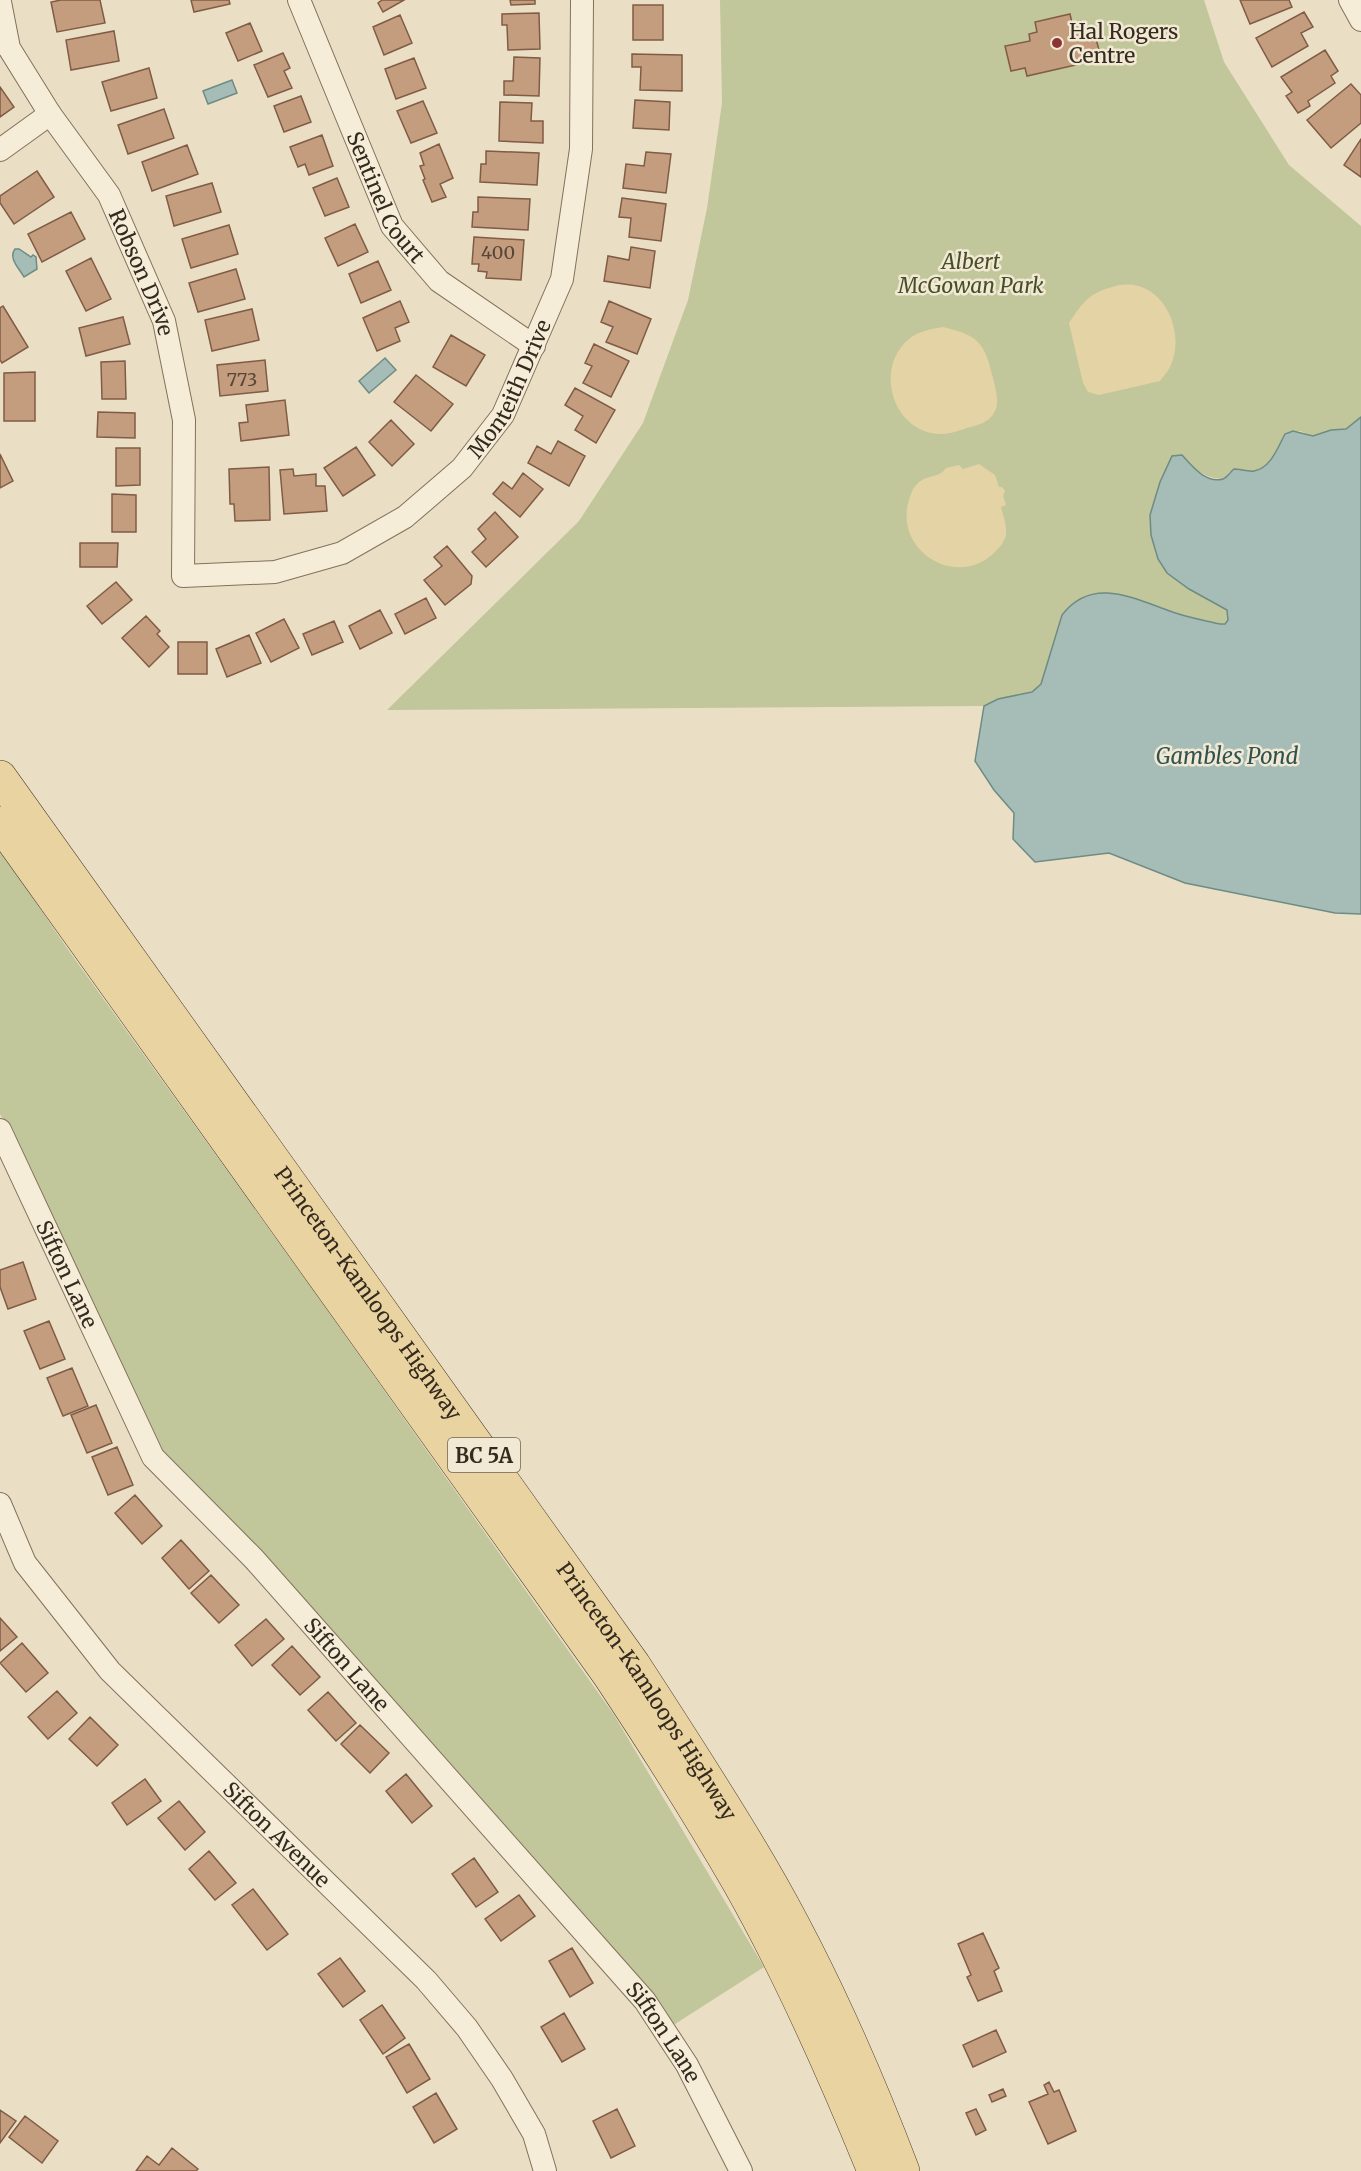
<svg xmlns="http://www.w3.org/2000/svg" width="1361" height="2171" font-family="Merriweather,serif">
  <style>
    .green { fill: #c1c79a }
    .sand { fill: #e3d3a5 }
    .water { fill: #a6bdb7; stroke: #6e8b84; stroke-width: 1.5 }
    .building { fill: #c49c7e; stroke: #805c45; stroke-width: 1.5 }
    .lines { fill: none; stroke-linecap: round; stroke-linejoin: round }
    .minor-casing { stroke: #83715d; stroke-width: 24 }
    .primary-casing { stroke: #514031; stroke-width: 34 }
    .minor { stroke: #f5edd7; stroke-width: 22 }
    .primary { stroke: #e9d3a0; stroke-width: 33 }
    .poi-dot { fill: #8c3333; stroke: #f2e9d4; stroke-width: 2 }
    .labels { text-anchor: middle; dominant-baseline: central; stroke-width: 5; stroke-linejoin: round; paint-order: stroke }
    .number-label { font-size: 18px; fill: #584637 }
    .shield { fill: #f2e9d4; stroke: #6d6355; stroke-width: 1.5 }
    .shield-label { font-size: 20px; font-weight: bold; fill: #342a1f }
    .poi-label { font-size: 21px; fill: #342a1f; stroke: #f2e9d4; text-anchor: start }
    .street-label { font-size: 21px; fill: #342a1f; stroke: #f2e9d4 }
    .park-label { font-size: 21px; font-style: italic; fill: #454f28; stroke: #f2e9d4 }
    .water-label { font-size: 22px; font-style: italic; fill: #305351; stroke: #f2e9d4 }
  </style>
  <rect width="100%" height="100%" fill="#eadfc5"/>
  <!-- green -->
  <path class="green" d="M720 0H1204L1224 62 1289 165 1361 226V417L1346 429 1331 430 1313 436 1300 431 1285 434C1278 447 1271 468 1254 471 1244 472 1242 468 1229 472L1226 478C1206 481 1195 469 1182 455H1174L1160 482 1150 515 1167 573 1189 589 1227 610 1229 618 1225 623 1220 624C1203 620 1184 616 1167 610 1132 597 1089 577 1062 615L1041 684 1032 692 998 699 984 706 387 710 579 521 643 423 688 300 707 208 722 103Z
    M0 850 69 951 315 1293 614 1715 764 1967 672 2026 157 1444 34 1181 0 1114Z"/>
  <!-- sand -->
  <path class="sand" d="M1120 285C1124 285 1129 284 1134 285 1168 291 1184 335 1171 365 1169 370 1164 376 1160 381L1099 395 1088 392 1083 383 1069 323C1085 299 1090 292 1120 285Z
    M943 327C982 336 985 345 994 382 996 392 1000 403 994 413 988 423 978 425 967 428 955 432 944 436 931 433 890 424 876 366 909 339 918 331 932 329 943 327Z
    M979 464 995 475 999 487H1002L1005 491 1003 496 1006 505 1001 507C1003 515 1007 526 1006 534 1005 542 999 548 994 553 953 591 889 547 911 494 920 471 938 481 946 468L959 465 963 469Z"/>
  <!-- water -->
  <path class="water" d="M232 80 237 93 208 104 203 91Z
    M15 249H19L31 257 33 255 36 257 37 269 24 277C19 268 8 258 15 249Z
    M385 358 396 370 369 393 359 381Z
    M1361 417V914L1335 913 1185 883 1109 853 1035 862 1013 839 1014 813 994 790 975 761 984 706 998 699 1032 692 1041 684 1062 615C1091 577 1131 597 1167 610 1184 617 1203 620 1220 624H1225L1228 620 1227 610 1189 589 1167 573 1158 559 1151 535 1150 515 1160 482 1172 456 1182 455C1192 466 1206 484 1223 479 1227 478 1230 472 1234 469 1240 469 1248 472 1254 471 1271 468 1278 447 1285 434L1293 431 1313 436 1331 430 1346 429Z"/>
  <!-- building -->
  <path class="building" d="M61 0H100L105 23 57 32 51 2Z
    M191 0H229L230 4 194 12Z
    M404 0 383 12 378 3 382 0Z
    M510 0H535V4L511 5Z
    M1240 0H1289L1292 7 1250 24Z
    M633 5H663V40H633Z
    M1304 12 1313 27 1301 33 1308 46 1272 67 1256 38Z
    M539 13 540 49 508 50 507 25H502V14Z
    M1070 14 1072 23 1081 21 1083 29 1093 27 1099 50 1087 53 1089 62 1027 76 1025 68 1011 71 1005 46 1030 41 1029 34 1037 32 1035 22Z
    M400 15 412 43 384 55 373 27Z
    M250 23 262 51 238 61 226 33Z
    M114 31 119 61 71 70 66 40Z
    M1325 50 1338 71 1331 76 1335 83 1308 101 1310 106 1298 113 1286 96 1292 92 1281 77Z
    M283 53 290 68 284 71 292 88 268 97 254 65Z
    M632 54 682 55V91L640 90 641 67H632Z
    M514 57 540 58 539 96 504 95V81H513Z
    M414 58 426 88 396 99 385 69Z
    M149 68 157 98 111 111 102 82Z
    M1351 84 1361 95V123L1331 148 1307 120Z
    M0 87 14 107 0 117Z
    M301 96 311 122 284 132 274 106Z
    M635 100 670 102 669 130 633 128Z
    M423 101 437 133 411 143 397 111Z
    M500 102 532 103 531 121H543V143L499 141Z
    M164 109 174 138 128 154 118 125Z
    M322 135 333 166 309 175 305 164 298 167 290 147Z
    M1361 139V177L1344 165Z
    M439 144 453 178 440 184 446 197 432 202 423 180 425 179 420 166 424 165 420 153Z
    M187 145 198 174 152 191 142 162Z
    M486 151 539 153 537 185 480 182 481 164H486Z
    M646 152 671 154 666 193 623 188 626 164 644 166Z
    M37 171 54 197 14 224 0 203V196Z
    M337 178 349 207 325 216 313 188Z
    M212 183 221 212 174 226 166 196Z
    M478 197 530 199 528 230 472 227 473 212H478Z
    M622 198 666 204 661 241 629 237 631 218 619 217Z
    M71 212 85 239 42 262 28 234Z
    M355 224 368 252 338 266 325 238Z
    M229 225 238 254 191 268 182 239Z
    M474 237 524 240 521 280 486 278 487 272 478 271 479 264H472Z
    M631 247 655 251 650 288 604 281 608 256 629 260Z
    M91 258 111 299 86 311 66 271Z
    M378 261 391 290 361 303 349 274Z
    M236 269 245 299 198 312 189 283Z
    M400 301 409 322 395 328 400 341 377 351 363 318Z
    M609 301 651 319 637 354 606 342 613 327 601 322Z
    M3 306 28 347 2 363 0 360V308Z
    M252 309 259 340 212 351 205 320Z
    M123 317 130 344 86 356 79 328Z
    M451 335 485 355 466 386 433 367Z
    M594 344 629 361 611 397 583 383 592 366 585 363Z
    M265 360 268 391 220 396 217 365Z
    M125 361 126 399H102L101 362Z
    M35 372V421H4V373Z
    M416 375 453 404 431 431 394 402Z
    M575 388 615 410 596 443 575 430 583 416 565 405Z
    M285 400 289 435 241 441 239 423 248 422 246 405Z
    M98 412 135 413V438L97 437Z
    M391 420 414 444 392 466 369 442Z
    M558 441 585 456 569 486 528 463 537 446 551 454Z
    M356 447 375 475 343 496 324 468Z
    M116 448H140V485L116 486Z
    M0 454 13 481 0 488Z
    M269 467 270 520 235 521 234 504H230L229 469Z
    M293 469 294 476 316 474V486H325L327 511 284 514 280 470Z
    M523 473 543 489 520 517 493 494 503 482 512 489Z
    M112 494 136 495V532H112Z
    M495 512 518 537 486 567 472 552 486 539 478 529Z
    M80 543H118L117 567H80Z
    M447 546 472 576 471 584 445 605 424 580 442 566 434 557Z
    M116 582 132 600 102 624 87 606Z
    M426 598 436 618 405 634 395 614Z
    M380 610 392 633 360 649 349 626Z
    M146 616 160 631 157 634 169 647 149 667 122 638Z
    M284 619 299 648 271 662 256 633Z
    M334 621 343 642 312 655 303 634Z
    M249 635 261 663 227 677 216 649Z
    M178 642H207V674H178Z
    M23 1262 36 1299 8 1309 0 1287V1270Z
    M49 1321 65 1359 40 1369 24 1331Z
    M72 1368 88 1406 63 1416 47 1378Z
    M96 1405 112 1443 87 1453 71 1415Z
    M117 1447 133 1485 108 1495 92 1457Z
    M135 1495 162 1526 142 1544 115 1513Z
    M181 1540 209 1571 189 1589 162 1558Z
    M211 1575 239 1605 219 1623 191 1593Z
    M0 1618 17 1637 0 1651Z
    M266 1619 284 1639 252 1666 235 1645Z
    M22 1643 48 1673 26 1692 0 1663Z
    M292 1646 320 1677 300 1695 272 1665Z
    M57 1691 77 1713 48 1739 28 1717Z
    M328 1692 356 1723 336 1741 308 1710Z
    M90 1717 118 1745 97 1766 69 1739Z
    M360 1725 389 1753 370 1773 341 1744Z
    M406 1774 432 1806 412 1823 386 1791Z
    M145 1779 161 1801 127 1825 112 1803Z
    M179 1801 205 1832 185 1850 158 1818Z
    M209 1851 236 1883 215 1900 189 1869Z
    M474 1858 498 1892 476 1907 452 1874Z
    M253 1889 288 1934 267 1950 232 1905Z
    M519 1895 535 1916 501 1941 485 1919Z
    M983 1933 999 1968 994 1971 1002 1991 978 2001 967 1977 971 1975 958 1944Z
    M572 1948 593 1983 570 1997 549 1961Z
    M340 1958 365 1991 343 2007 318 1974Z
    M382 2005 405 2038 383 2054 360 2020Z
    M564 2013 585 2049 562 2062 541 2027Z
    M996 2030 1006 2052 973 2067 963 2045Z
    M409 2044 430 2079 407 2093 386 2057Z
    M1049 2082 1054 2092 1059 2090 1076 2131 1048 2144 1029 2102 1048 2094 1044 2085Z
    M1003 2089 1006 2096 992 2102 989 2095Z
    M436 2093 457 2129 434 2143 413 2107Z
    M617 2109 635 2146 611 2158 593 2121Z
    M976 2109 986 2130 976 2135 966 2113Z
    M0 2110 16 2121 0 2143Z
    M25 2116 58 2141 42 2163 9 2137Z
    M172 2148 198 2169 196 2171H136L147 2156 159 2165Z"/>
  <g class="lines">
    <defs>
      <g id="minor">
        <path id="s1" d="M299 0 392 226 439 281 534 346"/>
        <path d="M1350 0 1361 20"/>
        <path id="s2" d="M0 2 9 48 50 114 109 195 164 321 184 420 183 576 275 572 342 553 405 517 462 468 503 415 562 279 581 149 582 0"/>
        <path d="M0 150 50 114"/>
        <path id="s3" d="M0 1130 153 1457 254 1559 645 2001 687 2065 741 2171"/>
        <path id="s4" d="M0 1504 25 1563 110 1671 426 1980 467 2028 502 2079 534 2134 545 2171"/>
      </g>
      <g id="primary">
        <path id="s5" d="M0 777 634 1665C677 1731 720 1797 760 1865 817 1962 863 2066 903 2171"/>
        <path d="M0 823 609 1675C654 1743 698 1812 739 1883 791 1975 834 2073 874 2171"/>
      </g>
    </defs>
    <!-- minor casing -->
    <use href="#minor" class="minor-casing"/>
    <!-- primary casing -->
    <use href="#primary" class="primary-casing"/>
    <!-- minor -->
    <use href="#minor" class="minor"/>
    <!-- primary -->
    <use href="#primary" class="primary"/>
  </g>
  <!-- markers -->
  <circle class="poi-dot" cx="1057" cy="43" r="6"/>
  <g class="labels">
    <!-- number labels -->
    <g class="number-label">
      <text x="498" y="252">400</text>
      <text x="242" y="379">773</text>
    </g>
    <!-- shield labels -->
    <rect class="shield" x="448" y="1438" width="72" height="34" rx="4.5"/>
    <g class="shield-label">
      <text x="484" y="1455">BC 5A</text>
    </g>
    <!-- poi labels -->
    <g class="poi-label">
      <text x="1069" y="31">Hal Rogers<tspan x="1069" dy="24">Centre</tspan></text>
    </g>
    <!-- street labels -->
    <g class="street-label">
      <text stroke="none"><textPath href="#s1" startOffset="216">Sentinel Court</textPath></text>
      <text stroke="none"><textPath href="#s2" startOffset="309">Robson Drive</textPath></text>
      <text stroke="none"><textPath href="#s2" startOffset="1022">Monteith Drive</textPath></text>
      <text stroke="none"><textPath href="#s3" startOffset="159">Sifton Lane</textPath></text>
      <text stroke="none"><textPath href="#s5" startOffset="634">Princeton-Kamloops Highway</textPath></text>
      <text stroke="none"><textPath href="#s3" startOffset="645">Sifton Lane</textPath></text>
      <text stroke="none"><textPath href="#s5" startOffset="1120">Princeton-Kamloops Highway</textPath></text>
      <text stroke="none"><textPath href="#s4" startOffset="435">Sifton Avenue</textPath></text>
      <text stroke="none"><textPath href="#s3" startOffset="1131">Sifton Lane</textPath></text>
    </g>
    <!-- park labels -->
    <g class="park-label">
      <text x="971" y="261">Albert<tspan x="971" dy="24">McGowan Park</tspan></text>
    </g>
    <!-- water labels -->
    <g class="water-label">
      <text x="1227" y="756">Gambles Pond</text>
    </g>
  </g>
</svg>
